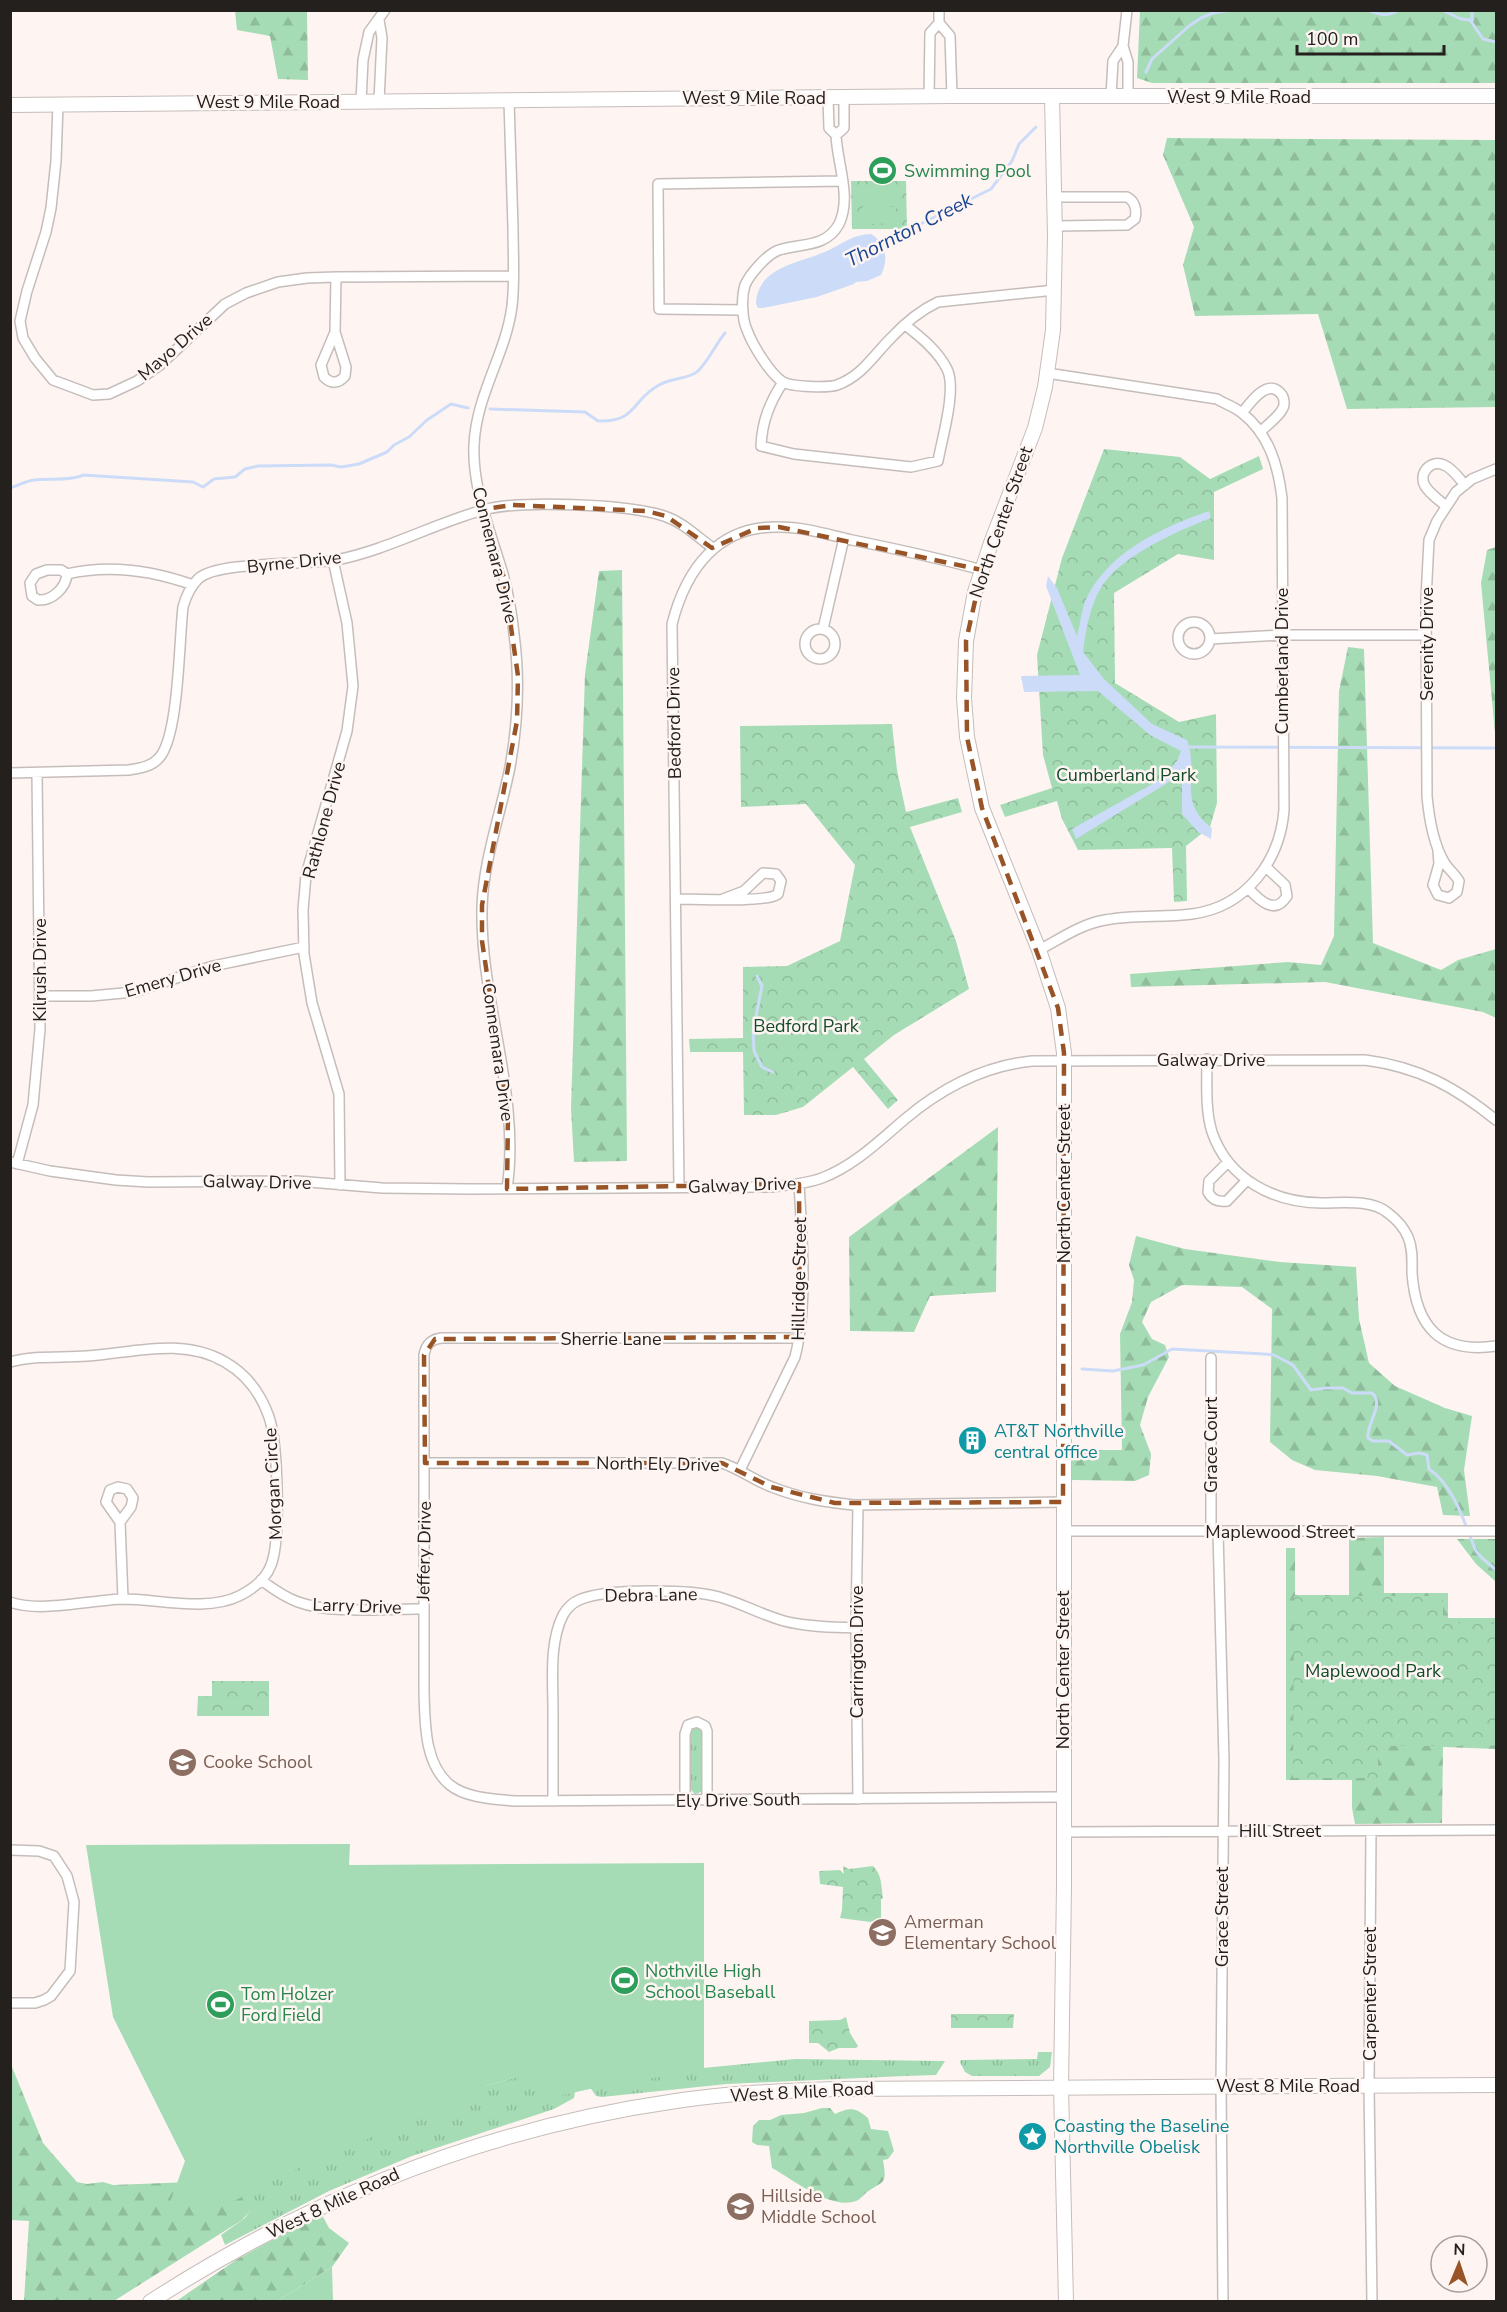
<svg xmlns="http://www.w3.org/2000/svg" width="1507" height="2312" font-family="'Nunito Sans',sans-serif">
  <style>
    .grass { fill: url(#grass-tufts) }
    .forest { fill: url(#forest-firs) }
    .park { fill: url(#park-crowns) }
    .pitch { fill: #a6dcb5 }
    .water { fill: #ccdcf8 }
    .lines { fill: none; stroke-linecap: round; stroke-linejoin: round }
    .stream { stroke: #ccdcf8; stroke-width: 3 }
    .street-casing { stroke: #c5bdba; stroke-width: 12 }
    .secondary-casing { stroke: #c5bdba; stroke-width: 16 }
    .street { stroke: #fff; stroke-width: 9 }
    .secondary { stroke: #fff; stroke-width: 14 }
    .marked { fill: none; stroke: #985426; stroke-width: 4.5; stroke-dasharray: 12 8; stroke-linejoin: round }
    .labels { text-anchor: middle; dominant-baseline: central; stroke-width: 5; stroke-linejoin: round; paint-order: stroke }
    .street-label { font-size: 18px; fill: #23201e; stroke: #fef5f2 }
    .leisure-label { font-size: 18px; fill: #27864d; stroke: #fef5f2; text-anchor: start }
    .park-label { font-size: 18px; fill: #124b2a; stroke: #fef5f2 }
    .culture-label { font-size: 18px; fill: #0d838f; stroke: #fef5f2; text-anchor: start }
    .education-label { font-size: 18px; fill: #785e54; stroke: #fef5f2; text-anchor: start }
    .water-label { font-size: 20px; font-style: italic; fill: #1a4591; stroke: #fef5f2 }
  </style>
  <defs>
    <pattern id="grass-tufts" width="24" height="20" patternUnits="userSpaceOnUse" patternTransform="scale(1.5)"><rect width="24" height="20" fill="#a6dcb5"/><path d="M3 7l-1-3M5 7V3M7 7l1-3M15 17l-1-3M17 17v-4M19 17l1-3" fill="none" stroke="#8fbc9b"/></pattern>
    <pattern id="forest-firs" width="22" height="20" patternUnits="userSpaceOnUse" patternTransform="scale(1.5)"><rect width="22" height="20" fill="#a6dcb5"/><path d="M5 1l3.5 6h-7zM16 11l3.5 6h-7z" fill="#8fbc9b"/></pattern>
    <pattern id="park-crowns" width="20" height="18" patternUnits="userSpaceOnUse" patternTransform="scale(1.5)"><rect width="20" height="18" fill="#a6dcb5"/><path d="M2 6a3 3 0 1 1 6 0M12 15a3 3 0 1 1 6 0" fill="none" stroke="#8fbc9b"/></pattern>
  </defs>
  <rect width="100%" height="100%" fill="#fef5f2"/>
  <!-- grass -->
  <path class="grass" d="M698 1727 703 1734V1788L701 1792 695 1794 689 1788V1734L693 1728Z
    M1038 2052H1052L1050 2067 1039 2076H972L965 2072 960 2062 961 2060 1037 2059Z
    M795 2059 945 2061 936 2075 905 2076 727 2084 602 2097 596 2096 587 2083 693 2069Z
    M536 2064 575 2092 574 2098 554 2109 412 2156 329 2191 225 2245 221 2235 245 2218 253 2207 248 2190 282 2166 486 2086 516 2077Z"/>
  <!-- forest -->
  <path class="forest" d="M235 11H307L308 80 278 79 270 36 237 30Z
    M1140 11H1496V83H1152L1137 78Z
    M1167 138 1496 140V407L1347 409 1318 314 1195 316 1183 265 1194 227 1163 155Z
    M1496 547V743L1481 583 1487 550Z
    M622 570 627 1161 574 1162 571 1108 585 674 599 571Z
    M1348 647 1364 649 1373 943 1441 970 1458 960 1496 949V1018L1483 1012 1325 982 1131 987 1130 974 1288 962 1321 965 1334 936 1339 691Z
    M998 1127 996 1292 930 1296 914 1332 850 1331 849 1237Z
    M1136 1236 1185 1249 1280 1262 1356 1267 1359 1319 1369 1363 1395 1386 1445 1408 1472 1416 1464 1470 1470 1516 1443 1515 1437 1487 1377 1476 1315 1470 1292 1460 1270 1442 1272 1309 1242 1287 1182 1285 1151 1302 1142 1322 1152 1339 1165 1345 1169 1357 1148 1397 1140 1425 1151 1454 1149 1475 1135 1481 1072 1480V1450H1122L1120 1334 1132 1302 1134 1280 1129 1265Z
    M1384 1537V1593H1448V1618H1495V1581L1476 1564 1457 1539H1496V1749L1443 1747 1442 1823 1355 1824 1352 1808V1780H1286V1548H1295V1595H1349V1538Z
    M10 2062 43 2143 77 2182 87 2184 103 2182 113 2185 191 2182 248 2190 254 2207 242 2220 114 2301H24L29 2221 11 2220Z
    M822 2108H830L835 2114C849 2108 854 2106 868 2118L871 2129 888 2131 894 2151 888 2159 883 2160C887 2184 885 2180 867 2192 863 2195 861 2199 856 2201 830 2210 794 2180 772 2168L769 2146 757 2145 752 2142 753 2126 759 2120H770L781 2115 804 2113Z
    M321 2213 329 2228 349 2243 332 2267 277 2301 175 2302 236 2260Z"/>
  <!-- park -->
  <path class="park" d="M851 181H906L907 229H852Z
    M1104 449 1180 457 1210 479 1259 456 1263 469 1214 492V560L1178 554 1114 593 1115 683 1179 722 1216 714 1217 803 1210 827 1186 846 1187 901 1174 902 1172 848 1078 850 1062 819 1057 801 1005 817 1000 805 1052 788 1043 755 1037 655 1062 558Z
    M892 724 897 770 906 812 958 798 962 812 910 827 956 941 969 989 894 1035 864 1059 898 1100 888 1109 853 1067 803 1107 776 1115H744L743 1052H690L689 1039 743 1038V967L787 966 840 941 855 865 806 804 741 807 740 726Z
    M1294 1596H1443V1623L1496 1624V1746H1378V1778H1293Z
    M212 1681H269V1716H197L198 1696H212Z
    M843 1866 849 1869 873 1866C882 1874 881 1886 883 1898L881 1899V1919L870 1922 840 1918 842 1910 843 1887 820 1884 819 1871 840 1870 844 1874Z
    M951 2014H1014L1013 2028H951Z
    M846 2017 850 2033 858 2046 856 2048H839L829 2052 818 2043H809V2021L840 2020Z"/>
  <!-- pitch -->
  <path class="pitch" d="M861 186H896V202H861Z
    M862 207H896V223L862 224Z
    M350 1844 349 1865 704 1863V2071L616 2083 550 2098 547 2081 530 2084 516 2077 486 2086 476 2100 415 2120 319 2158 226 2205H169L185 2161 113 2017 86 1845Z
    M332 2267 333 2301H277Z"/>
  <!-- water -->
  <path class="water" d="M871 234C886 242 889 260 881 275L867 281 856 282 854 284 817 297 763 308H758L756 304C757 266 801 263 827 251 842 244 853 234 871 234Z
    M1209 511 1211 518C1179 530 1121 556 1102 586 1090 605 1086 629 1083 652L1104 679 1152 724 1187 740C1200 775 1176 801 1212 828L1211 839 1198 832 1182 814V774L1076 839 1072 829 1161 779 1177 761 1181 751 1150 735 1098 691 1024 692 1021 676 1080 675 1046 586 1048 576 1057 588 1077 636C1080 626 1081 614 1084 604 1104 554 1162 527 1209 511Z"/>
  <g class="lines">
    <!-- stream -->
    <path class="stream" d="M1368 10C1379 15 1388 17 1399 10
      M1442 10 1461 19 1470 20 1483 39 1496 42
      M1472 10V21
      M1146 72 1152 59 1189 26 1201 18 1213 13 1232 10
      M880 244 991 189 1012 161 1019 144 1036 127
      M490 409 585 412 598 421C638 422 631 400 659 385 671 378 690 379 698 371 710 359 715 345 725 333
      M10 488C18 486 25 481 34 480 47 478 73 481 83 475L193 482 203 487 214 479 235 477 245 469 258 466 331 465 341 467 359 464 387 452 394 445 409 437 427 420 451 404 468 408
      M1186 747 1496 748
      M757 976 762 986 753 1031 754 1051 762 1067 773 1072
      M1082 1369 1113 1371 1143 1365 1172 1349 1264 1354 1274 1355 1293 1365 1311 1390 1325 1388H1343L1352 1393H1372C1385 1404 1366 1424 1368 1438L1373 1441H1389L1407 1455 1419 1453 1427 1455 1429 1469C1455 1487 1464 1523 1476 1551L1482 1558 1496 1570"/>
    <defs>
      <path id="street" d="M939 10V23L950 36 952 96
        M1123 46 1128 62V96
        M929 96 930 33 939 23
        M1111 96 1113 61 1123 46 1127 10
        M828 98 829 128 836 135C837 163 852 197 839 224 826 248 801 243 779 250 767 254 750 274 745 285 741 298 742 319 747 330 752 344 770 374 783 382 792 387 828 388 837 385 862 376 873 356 891 338 904 324 921 310 938 302L1055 290
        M379 101 382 38 379 20
        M361 102 363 60 369 32 385 10
        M58 104 56 161 51 208 46 232 27 291 20 321 23 338 35 358 53 380 93 395 109 394 137 381 160 365 225 304 246 293 278 282 307 278 336 277 512 276
        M836 135 844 128V98
        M1054 197H1127C1135 201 1137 210 1135 219L1127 225 1055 226
        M743 310 659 309 658 184 842 181
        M335 332 346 367 345 376C338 384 331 384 324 377L321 365 335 332 336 277
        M783 382C770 402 762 421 761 446L794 454 911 467 938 461C942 438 957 389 947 369 938 351 921 337 905 325
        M1242 413C1250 403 1268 376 1282 395 1284 398 1285 404 1283 408 1279 417 1267 425 1260 432
        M1446 506C1439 500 1430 494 1425 486 1418 474 1430 459 1444 465 1452 468 1459 478 1465 485
        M333 560 347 623 353 686 347 731 306 875 303 910 304 954 312 1003 339 1094 340 1185
        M47 570H61L67 574C66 588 52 601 38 600L32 596 30 583 36 574Z
        M67 574C110 564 151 570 193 585
        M1178 638a16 16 0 1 1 32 0a16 16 0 1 1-32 0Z
        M823 629 844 538
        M805 644a15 15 0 1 1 30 0a15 15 0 1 1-30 0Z
        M1210 639 1282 635H1426
        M10 773 129 770C140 768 151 767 159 758 179 737 179 640 183 607 186 596 190 587 198 579 216 561 306 565 336 560 387 550 433 524 483 510 519 500 628 504 664 516 683 522 697 537 713 548
        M1438 850 1439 864 1433 885 1438 895 1449 898 1457 892 1459 881C1455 874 1448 869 1444 862 1433 843 1429 818 1427 796L1426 599 1429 540 1437 521 1456 492 1472 479 1496 469
        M1248 888C1259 900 1275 916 1287 896L1285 885 1266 867
        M677 899C695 899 767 903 778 894L781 881 776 874 763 873 744 891 723 899
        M1039 950C1060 939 1081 924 1105 920 1134 914 1163 918 1192 914 1246 907 1280 861 1284 810L1282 498C1278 465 1269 434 1242 413 1235 407 1225 404 1217 399L1047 373
        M40 996H91L134 992 213 966 304 947
        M1207 1059C1207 1082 1205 1110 1212 1132 1228 1179 1274 1203 1322 1203 1342 1203 1371 1199 1388 1213 1396 1219 1404 1228 1408 1237 1413 1249 1412 1261 1412 1273 1416 1328 1441 1354 1496 1346
        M10 1162 50 1171 116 1180 148 1182 297 1181 382 1188 470 1189 772 1187C789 1185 806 1184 822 1178 854 1166 879 1141 905 1119 942 1088 983 1066 1032 1061L1365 1060C1419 1067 1455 1087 1496 1120
        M1228 1162 1209 1181 1208 1192C1212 1200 1218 1202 1227 1201L1247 1180
        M17 1164 33 1105 40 1029 37 773
        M679 1187 672 624C686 569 718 525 780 527 805 527 829 535 852 540 896 549 939 558 982 570
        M507 1189C521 1094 480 1002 482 908 483 861 501 813 510 767 518 723 520 679 514 634 512 614 508 593 503 574 491 533 472 488 474 445 476 395 506 354 512 306 515 281 513 254 513 228 512 186 510 143 509 101
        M800 1338H442C431 1339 426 1344 424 1355V1692C425 1722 424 1764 450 1785 466 1798 494 1799 514 1801L1063 1797
        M1211 1358V1532
        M10 1362C35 1355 62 1358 87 1356 133 1353 182 1337 225 1362 246 1374 261 1394 269 1417 278 1443 281 1540 271 1565 266 1579 253 1589 239 1596 207 1612 158 1599 123 1599 91 1600 39 1613 10 1602
        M425 1463H722C740 1469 755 1481 772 1487 799 1498 826 1502 854 1505L1063 1502
        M740 1470 795 1357C808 1306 802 1237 799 1184
        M858 1505 856 1628 858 1799
        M120 1522 106 1502 110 1490 118 1487 127 1489 133 1498 131 1507 120 1522 123 1599
        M1063 1531H1496
        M1218 1532 1224 1760 1221 2087 1223 2302
        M261 1580C273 1589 284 1597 298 1602 334 1615 385 1608 424 1609
        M553 1801C553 1771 553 1740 553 1710 553 1680 549 1643 563 1615 567 1608 572 1603 579 1600 606 1588 690 1589 719 1597 741 1603 762 1615 784 1621 807 1627 833 1627 856 1628
        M685 1801V1734L688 1725 697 1722 705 1726 707 1731V1801
        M1371 1831 1369 2086 1372 2302
        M1064 1832 1496 1830
        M10 1850 39 1851 54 1856 67 1876 74 1902 70 1971 51 1996 44 2000 35 2003H10"/>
      <path id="secondary" d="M1052 96 1055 236 1053 330 1045 387 1035 428 991 543 975 592 966 641 964 698 967 737 982 808 1039 950 1058 1008 1064 1053V1887L1061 2087 1066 2302
        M10 105 952 96H1496
        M150 2302C311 2198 486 2128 676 2101 728 2093 781 2091 834 2089L1496 2085"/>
    </defs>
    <!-- street casing -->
    <use href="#street" class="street-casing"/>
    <!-- secondary casing -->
    <use href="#secondary" class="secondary-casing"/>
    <!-- street -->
    <use href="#street" class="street"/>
    <!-- secondary -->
    <use href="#secondary" class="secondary"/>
  </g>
  <!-- marked area -->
  <path class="marked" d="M513 505 646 511 666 516 712 548 757 528 779 527 982 570 966 641 967 737 982 808 1058 1008 1064 1053 1063 1502 835 1503 771 1487 722 1463H425L424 1355 435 1339 800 1337 799 1184 507 1189 508 1114 482 941V905L517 721 518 676 504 578 484 509Z"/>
  <!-- icons -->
  <defs>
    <symbol id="stadium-disc" viewBox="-11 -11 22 22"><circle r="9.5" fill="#2e9e5b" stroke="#fef5f2"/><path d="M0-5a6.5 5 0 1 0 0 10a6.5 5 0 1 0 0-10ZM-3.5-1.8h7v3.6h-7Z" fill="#fff"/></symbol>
    <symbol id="building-disc" viewBox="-11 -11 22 22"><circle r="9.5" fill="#0f9aa8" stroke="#fef5f2"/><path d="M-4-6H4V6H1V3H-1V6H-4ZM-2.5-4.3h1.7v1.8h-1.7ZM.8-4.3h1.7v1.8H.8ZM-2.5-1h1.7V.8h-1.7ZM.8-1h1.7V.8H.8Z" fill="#fff"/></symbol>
    <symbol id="school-disc" viewBox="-11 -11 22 22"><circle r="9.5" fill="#8d6e63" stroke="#fef5f2"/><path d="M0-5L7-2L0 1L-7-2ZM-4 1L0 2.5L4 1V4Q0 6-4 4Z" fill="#fff"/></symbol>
    <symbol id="sight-disc" viewBox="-11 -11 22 22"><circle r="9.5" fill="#0f9aa8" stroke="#fef5f2"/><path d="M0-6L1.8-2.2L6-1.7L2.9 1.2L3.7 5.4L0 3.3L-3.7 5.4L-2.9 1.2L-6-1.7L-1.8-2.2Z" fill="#fff"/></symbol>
  </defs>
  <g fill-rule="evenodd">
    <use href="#stadium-disc" x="866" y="154" width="33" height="33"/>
    <use href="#building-disc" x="956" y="1424" width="33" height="33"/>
    <use href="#school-disc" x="166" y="1746" width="33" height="33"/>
    <use href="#school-disc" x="866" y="1916" width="33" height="33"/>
    <use href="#stadium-disc" x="608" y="1964" width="33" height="33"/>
    <use href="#stadium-disc" x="204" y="1988" width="33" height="33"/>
    <use href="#sight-disc" x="1016" y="2120" width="33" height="33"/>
    <use href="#school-disc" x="724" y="2190" width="33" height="33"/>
  </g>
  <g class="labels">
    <!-- street labels -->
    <g class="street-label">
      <text x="1239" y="97">West 9 Mile Road</text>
      <text x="754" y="98">West 9 Mile Road</text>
      <text x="268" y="102">West 9 Mile Road</text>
      <text transform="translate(175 347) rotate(-41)">Mayo Drive</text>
      <text transform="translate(1001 522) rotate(-71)">North Center Street</text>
      <text transform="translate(495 555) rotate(76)">Connemara Drive</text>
      <text transform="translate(294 562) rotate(-6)">Byrne Drive</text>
      <text transform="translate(1427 644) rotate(-90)">Serenity Drive</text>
      <text transform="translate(1282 661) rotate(-90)">Cumberland Drive</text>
      <text transform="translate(674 723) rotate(-91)">Bedford Drive</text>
      <text transform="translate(324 820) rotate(-75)">Rathlone Drive</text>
      <text transform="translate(40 970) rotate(-90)">Kilrush Drive</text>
      <text transform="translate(173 978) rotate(-16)">Emery Drive</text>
      <text transform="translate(498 1052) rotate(82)">Connemara Drive</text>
      <text x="1211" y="1060">Galway Drive</text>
      <text transform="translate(257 1182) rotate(1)">Galway Drive</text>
      <text transform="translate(1064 1184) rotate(-90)">North Center Street</text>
      <text transform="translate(742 1185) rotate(-2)">Galway Drive</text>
      <text transform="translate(799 1279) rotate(-89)">Hillridge Street</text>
      <text x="611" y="1339">Sherrie Lane</text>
      <text transform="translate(1211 1445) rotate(-90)">Grace Court</text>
      <text transform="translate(658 1464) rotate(1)">North Ely Drive</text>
      <text transform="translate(273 1484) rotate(-93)">Morgan Circle</text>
      <text x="1280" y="1532">Maplewood Street</text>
      <text transform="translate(424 1551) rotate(-89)">Jeffery Drive</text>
      <text transform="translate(651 1595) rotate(-1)">Debra Lane</text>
      <text transform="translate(357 1606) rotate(2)">Larry Drive</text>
      <text transform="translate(857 1652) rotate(-90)">Carrington Drive</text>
      <text transform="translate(1063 1670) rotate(-90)">North Center Street</text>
      <text transform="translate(738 1800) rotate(-1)">Ely Drive South</text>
      <text x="1280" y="1831">Hill Street</text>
      <text transform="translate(1222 1917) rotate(-90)">Grace Street</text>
      <text transform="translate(1370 1994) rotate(-90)">Carpenter Street</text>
      <text x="1288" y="2086">West 8 Mile Road</text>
      <text transform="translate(802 2092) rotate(-3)">West 8 Mile Road</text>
      <text transform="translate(333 2203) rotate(-25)">West 8 Mile Road</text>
    </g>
    <!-- leisure labels -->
    <g class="leisure-label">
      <text x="904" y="171">Swimming Pool</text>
      <text x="645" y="1971">Nothville High<tspan x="645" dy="21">School Baseball</tspan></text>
      <text x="241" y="1994">Tom Holzer<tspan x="241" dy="21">Ford Field</tspan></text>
    </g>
    <!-- park labels -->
    <g class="park-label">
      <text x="1126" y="775">Cumberland Park</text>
      <text x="806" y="1026">Bedford Park</text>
      <text x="1373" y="1671">Maplewood Park</text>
    </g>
    <!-- culture labels -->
    <g class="culture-label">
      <text x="994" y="1431">AT&amp;T Northville<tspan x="994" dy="21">central office</tspan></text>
      <text x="1054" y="2126">Coasting the Baseline<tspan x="1054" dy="21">Northville Obelisk</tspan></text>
    </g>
    <!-- education labels -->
    <g class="education-label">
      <text x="203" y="1762">Cooke School</text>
      <text x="904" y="1922">Amerman<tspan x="904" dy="21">Elementary School</tspan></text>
      <text x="761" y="2196">Hillside<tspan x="761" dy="21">Middle School</tspan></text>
    </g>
    <!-- water labels -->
    <g class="water-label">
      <text transform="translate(909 230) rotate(-27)">Thornton Creek</text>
    </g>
  </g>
  <!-- border -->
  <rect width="1507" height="2312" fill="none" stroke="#23201e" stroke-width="24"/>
  <!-- north arrow -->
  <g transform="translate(1459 2264) rotate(2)"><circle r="28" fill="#fef5f2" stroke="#a6a09d" stroke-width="1.5"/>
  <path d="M0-4.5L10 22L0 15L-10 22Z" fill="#985426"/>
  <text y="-9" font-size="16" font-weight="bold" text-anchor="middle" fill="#23201e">N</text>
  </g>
  <!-- scale -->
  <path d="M1297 45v9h147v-9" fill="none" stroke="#23201e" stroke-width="3"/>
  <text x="1306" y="45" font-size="18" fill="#23201e" stroke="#fef5f2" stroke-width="4.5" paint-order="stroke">100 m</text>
</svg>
